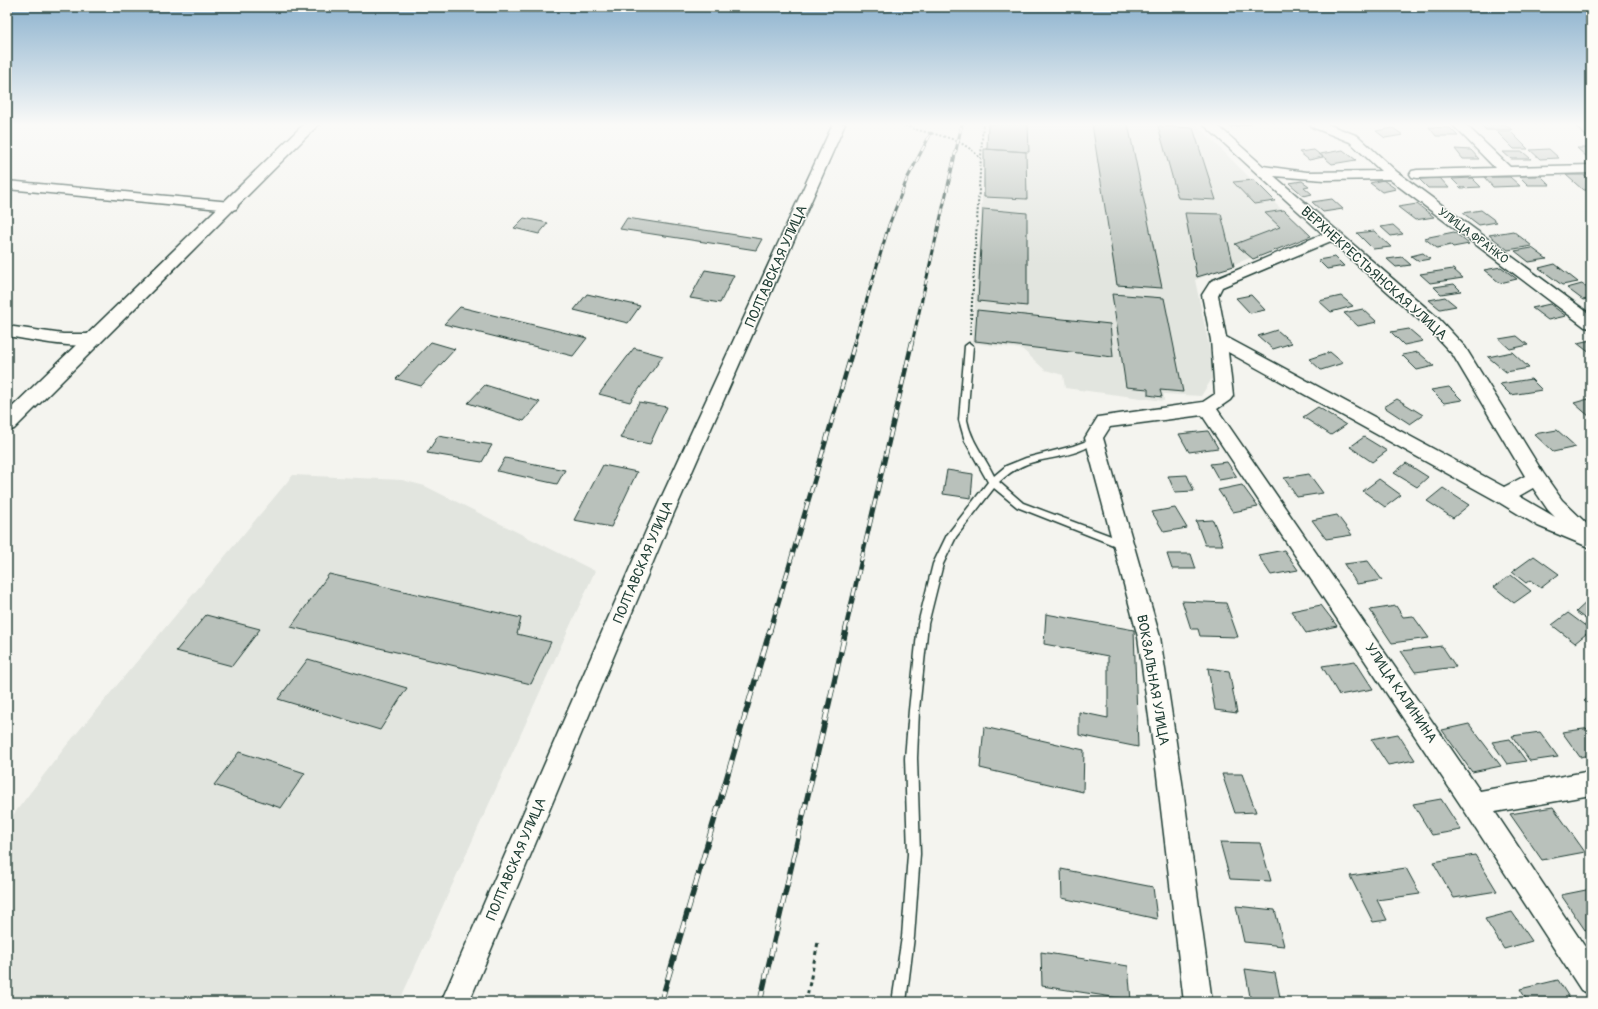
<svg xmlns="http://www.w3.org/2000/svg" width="1598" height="1009" font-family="Pangolin,sans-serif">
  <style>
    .built { fill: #e2e5df }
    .building { fill: #b9c1bb; stroke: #1f3d34 }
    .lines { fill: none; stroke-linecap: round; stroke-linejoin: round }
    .lane-casing { stroke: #1f3d34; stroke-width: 3 }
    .street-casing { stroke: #1f3d34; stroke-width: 3 }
    .secondary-casing { stroke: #1f3d34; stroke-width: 3 }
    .path-far1 { stroke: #1f3d34; stroke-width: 2; stroke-dasharray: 2 2; stroke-linecap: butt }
    .path { stroke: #1f3d34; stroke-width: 3; stroke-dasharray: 4 4; stroke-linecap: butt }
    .lane { fill: #fdfcf7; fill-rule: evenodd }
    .street { fill: #fdfcf7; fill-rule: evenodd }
    .secondary { fill: #fdfcf7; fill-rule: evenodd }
    .rail-far2-casing { stroke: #1f3d34; stroke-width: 3 }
    .rail-far1-casing { stroke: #1f3d34; stroke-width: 4.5 }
    .rail-casing { stroke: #1f3d34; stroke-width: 5.5 }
    .rail-far2 { stroke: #fdfcf7; stroke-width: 2; stroke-dasharray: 6; stroke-linecap: butt }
    .rail-far1 { stroke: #fdfcf7; stroke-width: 3; stroke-dasharray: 9; stroke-linecap: butt }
    .rail { stroke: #fdfcf7; stroke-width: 4; stroke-dasharray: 12; stroke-linecap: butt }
    .labels { text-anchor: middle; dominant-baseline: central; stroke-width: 3; stroke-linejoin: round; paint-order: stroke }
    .far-street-label { font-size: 12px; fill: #1f3d34; stroke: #fdfcf7 }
    .street-label { font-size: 14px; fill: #1f3d34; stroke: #fdfcf7 }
  </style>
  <rect width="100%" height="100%" fill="#f4f4ef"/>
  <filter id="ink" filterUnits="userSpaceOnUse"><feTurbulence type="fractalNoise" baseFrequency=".025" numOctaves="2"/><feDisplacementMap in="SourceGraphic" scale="8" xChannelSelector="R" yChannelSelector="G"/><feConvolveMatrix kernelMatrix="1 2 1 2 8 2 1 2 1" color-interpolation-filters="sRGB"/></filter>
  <g filter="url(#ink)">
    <!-- built -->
    <path class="built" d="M987 124H1196L1307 235 1195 280 1215 374 1201 396 1164 394V401L1065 388 1063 375 1045 370 1022 349 972 343Z
      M293 475 402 480 425 486 595 571 399 1002H7V823L66 746Z"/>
    <!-- building -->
    <path class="building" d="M988 124H1028L1029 152 987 149Z
      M1092 124H1128L1162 288 1117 285Z
      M1226 124H1251L1230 127Z
      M1480 124H1505L1512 130H1486Z
      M1158 126 1193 128 1216 200 1178 198Z
      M1429 127 1450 128 1458 136H1436Z
      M1393 128 1403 135 1385 138 1376 131Z
      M1497 132H1511L1528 149H1514Z
      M1577 148H1591V157H1587Z
      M984 149 1026 152 1027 199 984 197Z
      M1455 149 1471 150 1479 159H1463Z
      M1549 149 1559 158 1540 159 1530 150Z
      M1314 150 1323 157 1309 160 1299 152Z
      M1343 150 1356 160 1332 164 1320 154Z
      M1503 152H1523L1531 159H1511Z
      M1566 175H1584L1591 180V190H1583Z
      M1519 176H1541L1550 185H1528Z
      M1484 177H1510L1520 186 1493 187Z
      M1440 178 1449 188H1428L1419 179Z
      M1472 178 1481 187 1461 188 1452 179Z
      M1254 180 1275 201 1254 204 1233 182Z
      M1383 180 1396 189 1382 192 1370 183Z
      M1302 181 1309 186 1304 187 1312 194 1304 196 1289 183Z
      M1332 199 1343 209 1323 212 1312 202Z
      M1417 204 1434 217 1415 220 1398 207Z
      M983 209 1027 213V306L978 301Z
      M1284 210 1311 236 1253 259 1235 244 1280 227 1265 213Z
      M1481 210 1497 222 1479 225 1463 213Z
      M1185 213 1221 214 1234 266 1197 277Z
      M524 218 548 223 539 234 514 228Z
      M627 218 762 239 756 250 620 229Z
      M1393 225 1403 234 1391 236 1381 227Z
      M1374 231 1391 247 1373 249 1357 233Z
      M1513 231 1532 246 1508 250 1489 235Z
      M1454 232 1469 244 1453 247 1451 245 1437 248 1424 238Z
      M1532 248 1547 259 1529 262 1515 251Z
      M1423 253 1430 259 1418 261 1411 256Z
      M1335 257 1344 266 1327 269 1318 260Z
      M1402 257 1411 265 1396 267 1387 259Z
      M1555 264 1578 282 1562 285 1539 268Z
      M1501 267 1517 279 1500 283 1484 270Z
      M1453 269 1463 278 1430 283 1420 274Z
      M705 270 734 275 720 303 690 298Z
      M1454 284 1461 291 1441 294 1434 287Z
      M1582 284 1591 291V298L1583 300 1567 288Z
      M587 294 640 306 628 323 574 310Z
      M1112 294 1164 298 1183 392 1160 390 1162 397 1148 395V389L1126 387Z
      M1251 295 1265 310 1250 313 1236 298Z
      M1341 296 1353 306 1331 312 1319 301Z
      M1445 297 1456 306 1440 309 1429 300Z
      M1550 304 1566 316 1548 320 1532 308Z
      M460 307 587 338 573 356 444 324Z
      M1363 309 1377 322 1358 326 1344 313Z
      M977 310 1110 324 1113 357 975 341Z
      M1409 329 1423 341 1404 345 1391 332Z
      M1277 330 1292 343 1273 349 1258 336Z
      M1517 336 1528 345 1510 349 1499 339Z
      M1591 340V354L1577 343Z
      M431 342 455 349 421 386 396 379Z
      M634 348 663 356 630 402 599 394Z
      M1330 352 1343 363 1321 370 1309 359Z
      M1418 352 1434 366 1417 370 1402 355Z
      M1512 352 1529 368 1506 372 1488 357Z
      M1531 379 1542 390 1511 395 1500 384Z
      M485 385 540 402 524 421 468 403Z
      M1449 387 1462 400 1444 403 1431 390Z
      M1397 399 1423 415 1410 424 1384 407Z
      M1588 399 1591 402 1590 417 1574 403Z
      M639 402 667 407 650 444 620 438Z
      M1318 407 1346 425 1331 435 1303 417Z
      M1557 430 1576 447 1553 452 1534 434Z
      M1208 431 1218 448 1189 452 1179 434Z
      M438 436 492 445 482 462 427 453Z
      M1364 437 1387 451 1372 462 1350 447Z
      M505 458 565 470 557 484 497 471Z
      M1227 462 1237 477 1219 480 1210 464Z
      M1406 463 1428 477 1417 487 1394 473Z
      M603 465 637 472 611 527 574 520Z
      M947 470 973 474 971 498 943 494Z
      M1309 474 1323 493 1297 497 1284 478Z
      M1187 475 1194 491 1175 492 1168 476Z
      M1379 479 1401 495 1385 507 1363 491Z
      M1242 485 1258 507 1233 512 1218 490Z
      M1443 488 1469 505 1453 518 1427 501Z
      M1175 508 1187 528 1164 532 1152 512Z
      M1337 515 1352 535 1326 539 1312 520Z
      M1213 520 1223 545H1205L1196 521Z
      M1284 550 1298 570 1271 575 1258 555Z
      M1167 554H1191L1196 569H1172Z
      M1534 556 1559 574 1541 588 1530 580 1526 583 1512 572Z
      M1368 561 1382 580 1357 584 1344 564Z
      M329 574 521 618 517 634 551 642 531 684 291 627Z
      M1511 575 1531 591 1514 603 1494 587Z
      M1591 598V623L1576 612Z
      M1182 601 1226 603 1238 637 1200 636 1198 629H1191Z
      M1321 605 1337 626 1306 633 1291 611Z
      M1396 606 1403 617 1413 616 1429 638 1392 643 1370 610Z
      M1568 613 1591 630 1575 643 1552 625Z
      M1046 614 1134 630 1138 747 1079 735V712L1108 718V656L1044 644Z
      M206 615 260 629 232 666 176 651Z
      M1442 646 1456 667 1415 672 1401 651Z
      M308 659 407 688 380 730 278 699Z
      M1355 661 1373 689 1339 695 1322 666Z
      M1208 668 1229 671 1237 713 1215 710Z
      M1591 695V706L1584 701Z
      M1469 724 1501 766 1472 772 1442 730Z
      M984 727 1084 750 1083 792 980 768Z
      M1591 728V755L1580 757 1562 732Z
      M1540 732 1558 757 1530 761 1512 736Z
      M1398 734 1415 760 1388 765 1371 739Z
      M1510 739 1526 761 1507 764 1492 742Z
      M239 752 305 773 281 808 214 785Z
      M1222 774H1242L1256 812 1235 813Z
      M1441 799 1461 830 1432 835 1413 804Z
      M1553 807 1585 852 1542 860 1510 814Z
      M1220 842 1260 843 1271 881 1230 879Z
      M1475 855 1497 891 1454 898 1433 862Z
      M1406 868 1420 894 1377 900 1387 920 1373 922 1350 876Z
      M1061 869 1153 887 1157 919 1062 898Z
      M1591 889V928L1585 930 1561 895Z
      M1236 906 1275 910 1284 946 1244 942Z
      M1512 912 1532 941 1504 949 1485 919Z
      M1041 952 1128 966 1131 1000 1042 986Z
      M1245 969 1275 973 1281 1002H1251Z
      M1558 980 1572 1002H1528L1520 989Z"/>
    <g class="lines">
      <defs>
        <path id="lane" d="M969 343 973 346 967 420C971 441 985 457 994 476L1006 466 1026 458 1073 446 1084 442 1094 435 1098 438C1086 456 1047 457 1027 464 1016 468 1008 474 999 482L1023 503 1127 542 1129 545 1127 548H1121L1017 507 994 488 956 537 943 564 928 624 919 710 917 758 920 854 914 937 906 1002H892L902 937 908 854 905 758 909 710 918 624 933 564 947 535 988 482 965 441 959 420 965 346Z"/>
        <path id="street" d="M833 124H845L666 531 469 1002H441L646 531Z
          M1203 124H1216L1263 166 1307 172 1381 171 1350 142 1312 127 1310 124H1327L1358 136 1397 172 1591 315V328L1585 327 1389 179 1324 180 1274 176 1439 319 1465 347 1543 473 1562 500 1591 528V548L1538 526 1497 501 1228 352 1233 396 1230 400 1217 409 1480 791 1591 771V795L1495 812 1591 956V994L1581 990 1466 813 1202 415 1110 427 1103 438 1160 637 1181 775 1212 1002H1184L1157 775 1138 637 1085 438 1098 417 1203 402 1215 394 1211 340 1202 295 1211 281 1323 234ZM1331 241 1427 327 1453 355 1525 476 1504 487 1226 337 1218 295 1222 287ZM1533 488 1548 510 1555 517 1519 496Z
          M1452 124H1465L1510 167 1591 165V173L1417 178 1412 177 1410 174 1412 171 1417 170 1495 168Z
          M1575 124H1588L1591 126V137L1587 136Z
          M7 181 231 202 236 203 238 206 236 209 231 210 7 189Z
          M7 326 63 334H94L100 335 102 339 100 343C74 350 34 340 7 336Z"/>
        <path id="secondary" d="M304 124H319L14 429 7 431V412Z"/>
      </defs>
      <!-- lane casing -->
      <use href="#lane" class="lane-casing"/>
      <!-- street casing -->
      <use href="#street" class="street-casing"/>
      <!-- secondary casing -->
      <use href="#secondary" class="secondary-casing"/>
      <!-- path-far1 -->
      <path class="path-far1" d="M901 124C931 137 956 132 980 158
        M970 335 983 124"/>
      <!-- path -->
      <path class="path" d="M806 1002 818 942"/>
      <!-- lane -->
      <use href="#lane" class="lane"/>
      <!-- street -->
      <use href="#street" class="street"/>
      <!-- secondary -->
      <use href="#secondary" class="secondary"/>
      <defs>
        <path id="rail-far2" d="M854 343 889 225 907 179 931 133
          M912 343 962 124"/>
        <path id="rail-far1" d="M770 631 855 342
          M845 631 912 342"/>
        <path id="rail" d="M661 1002 770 630
          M760 1002 846 630"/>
      </defs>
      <!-- rail-far2 casing -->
      <use href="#rail-far2" class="rail-far2-casing"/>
      <!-- rail-far1 casing -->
      <use href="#rail-far1" class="rail-far1-casing"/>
      <!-- rail casing -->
      <use href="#rail" class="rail-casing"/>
      <!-- rail-far2 -->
      <use href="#rail-far2" class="rail-far2"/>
      <!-- rail-far1 -->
      <use href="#rail-far1" class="rail-far1"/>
      <!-- rail -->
      <use href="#rail" class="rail"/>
    </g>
  </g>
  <!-- sky -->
  <linearGradient id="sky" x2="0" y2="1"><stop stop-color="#8cb2ce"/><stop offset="0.47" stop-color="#fafaf8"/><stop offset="1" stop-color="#fafaf8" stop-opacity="0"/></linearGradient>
  <rect width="1598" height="265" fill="url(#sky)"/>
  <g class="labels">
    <!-- far-street labels -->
    <g class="far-street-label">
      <text transform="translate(1473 236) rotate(37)">УЛИЦА ФРАНКО</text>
    </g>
    <!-- street labels -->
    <g class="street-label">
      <text transform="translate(776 266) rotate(-66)">ПОЛТАВСКАЯ УЛИЦА</text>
      <text transform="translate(1374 273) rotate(42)">ВЕРХНЕКРЕСТЬЯНСКАЯ УЛИЦА</text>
      <text transform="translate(643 562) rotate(-67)">ПОЛТАВСКАЯ УЛИЦА</text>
      <text transform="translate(1153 680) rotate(80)">ВОКЗАЛЬНАЯ УЛИЦА</text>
      <text transform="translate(1401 693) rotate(56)">УЛИЦА КАЛИНИНА</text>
      <text transform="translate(516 859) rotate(-67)">ПОЛТАВСКАЯ УЛИЦА</text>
    </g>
  </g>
  <!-- margin -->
  <rect width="1598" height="1009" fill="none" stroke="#fdfcf7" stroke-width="24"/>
  <rect x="12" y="12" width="1574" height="985" fill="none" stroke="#1f3d34" stroke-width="1.5" filter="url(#ink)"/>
</svg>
